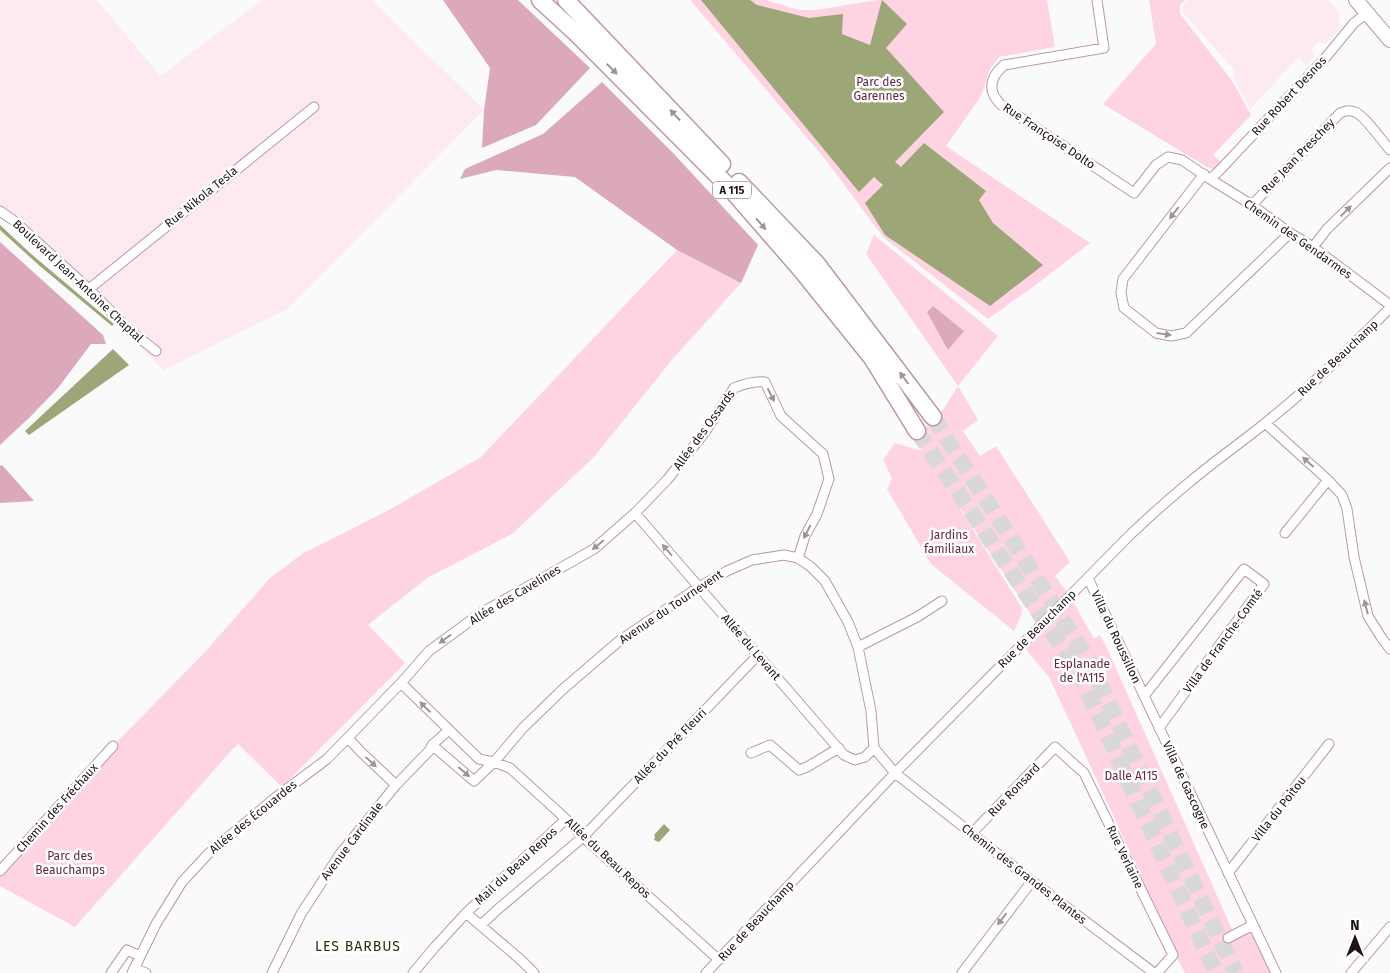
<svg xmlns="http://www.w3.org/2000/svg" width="1390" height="973" font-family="'Fira Sans',sans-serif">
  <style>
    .built { fill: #fceaf0 }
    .green { fill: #fed4e3 }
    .forest { fill: #dca8bc }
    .water { fill: #9ca677 }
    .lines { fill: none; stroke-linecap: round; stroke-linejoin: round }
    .motorway-tunnel { stroke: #d9d7d8; stroke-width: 16; stroke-dasharray: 16 8; stroke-linecap: butt }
    .minor-casing { stroke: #ba99a5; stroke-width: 11 }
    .primary-casing { stroke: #ba99a5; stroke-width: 16 }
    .motorway-casing { stroke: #ba99a5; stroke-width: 19 }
    .minor { stroke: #fff; stroke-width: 9 }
    .primary { stroke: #fff; stroke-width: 14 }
    .motorway { stroke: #fff; stroke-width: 16 }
    .oneway { fill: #9a9597 }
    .labels { text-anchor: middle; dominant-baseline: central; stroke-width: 5; stroke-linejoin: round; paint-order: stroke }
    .shield { fill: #fff; stroke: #625a5d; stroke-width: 1 }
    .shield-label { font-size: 11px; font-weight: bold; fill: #1f1317 }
    .park-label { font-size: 12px; fill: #652643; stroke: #fff }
    .street-label { font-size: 12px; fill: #1f1317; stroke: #fff }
    .neighbourhood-label { font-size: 14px; letter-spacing: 1px; fill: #2a3008; stroke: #fff }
  </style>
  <rect width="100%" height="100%" fill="#fafafa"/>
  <!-- built -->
  <path class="built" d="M0 0H97L160 76 262 0H372L484 110 286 310 163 370 0 207Z
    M1188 0H1329L1339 12V29L1325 44 1318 42 1312 49 1314 57 1306 65 1298 58 1250 109 1233 76 1236 72 1183 13 1184 3Z"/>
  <!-- green -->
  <path class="green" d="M692 0H766L799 10H816L878 0H1047L1055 47 999 57 990 69 981 96 946 146 1090 243 1037 284 988 319 883 237 825 159 691 1Z
    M1149 0H1185L1180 5V14L1233 82 1251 115 1213 155 1222 163 1219 171 1207 167 1103 104 1156 44Z
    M874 235 998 336 958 386 978 420 963 431 980 456 996 446 1070 562 1055 576 1070 596 1094 639 1100 635 1107 648 1234 934 1252 925 1275 973H1185L1175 954 1109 806 1049 677 1023 646 1040 628 943 482 1022 608 1021 616 1014 631 931 564 887 489 892 478 883 460 895 443 922 451 911 434C937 425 944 408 958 386L866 254Z
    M677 250 741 283 671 361 594 457 512 534 427 578 368 625 405 663 282 787 238 744 231 751 75 927 0 886V871L113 746 204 653 270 578 302 554 387 511 481 457Z"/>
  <!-- forest -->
  <path class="forest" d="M443 0H518L590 68 536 125 482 148 484 110 490 68Z
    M602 82 674 154 758 245 741 283 677 250 575 177 496 170 460 179 465 169 543 134Z
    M0 242 103 335 106 344H91L58 388 30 417 0 445Z
    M933 306 964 331 948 350 927 312Z
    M2 465 34 501 0 503V466Z"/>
  <!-- water -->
  <path class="water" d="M701 0H750L757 5 809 18 843 14 842 34 870 45 882 0 907 24 886 48 944 112 895 162 901 167 924 143 986 191 979 200 993 223 1043 265 990 306 885 235 865 203 883 185 874 177 859 192Z
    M0 225 30 253 114 324 112 326 41 267 0 230Z
    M113 349 129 365 29 435 25 431Z
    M664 824 670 830 659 842 654 840 655 837 654 835Z"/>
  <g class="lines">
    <!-- motorway-tunnel -->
    <path class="motorway-tunnel" d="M933 417 1087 657 1236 973
      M917 431 1079 673 1216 973"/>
    <defs>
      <path id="minor" d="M1097 0 1104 48 1004 65C996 72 989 82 993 93 994 97 998 101 1000 104L1134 193 1156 165 1168 157 1182 160 1210 179 1252 205 1290 233 1313 247 1390 305
        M1204 174 1123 279 1121 293 1124 308 1156 333 1171 336 1186 333 1290 233
        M1210 179 1219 171 1326 57 1354 23 1367 13
        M1252 205 1340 113C1344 111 1350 110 1355 112 1365 116 1382 141 1390 150
        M0 211 13 220 89 289 128 329 156 351
        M1313 247 1327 229 1390 168
        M89 289 314 107
        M1265 423 1328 480 1342 495 1347 509 1354 557 1368 616 1381 637 1390 649
        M635 513 844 755 855 760 865 757 874 748
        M1285 533 1328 480
        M1088 578 1276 973
        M858 647 917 617 942 601
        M401 683 479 759 494 762 510 768 566 819 583 837 719 960
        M1144 696 1244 569 1264 584 1159 728
        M348 738 361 752 396 785
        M432 745 474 781 494 762 523 728 562 690 619 641 699 587 727 571 752 560 784 555 798 558 811 567 825 581 848 622 858 647 871 711 874 748 895 773 1032 881 1154 973
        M751 753 770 745 799 770 807 767 839 748
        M972 833 1055 747 1084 773 1173 955 1157 973
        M0 871 113 746
        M1228 873 1329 744
        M466 913 521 960 534 973
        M481 925 497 910 583 837 758 655
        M1228 938 1253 925
        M134 968 146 973
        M111 973 127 950 140 956
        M132 973 156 924 182 882 208 854 275 798 327 759 401 683 429 651 481 613 594 549 635 513 667 480 705 432 734 388C744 384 754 381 765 382L781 416 823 454 829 479 817 514 805 536 798 558
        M272 973 301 914 340 854 396 785 429 751 432 745 449 730
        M413 973 434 948 466 913 566 819
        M706 973 895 773 1131 534C1150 516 1170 498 1191 481 1218 458 1248 438 1275 415 1316 382 1353 345 1390 308
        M962 973 1032 881
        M1351 973 1390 927"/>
      <path id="primary" d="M1356 0 1390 40"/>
      <path id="motorway" d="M540 0 578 35 730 188 802 271 872 358 917 431
        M566 0 722 164
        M739 182 817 264 933 417"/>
    </defs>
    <!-- minor casing -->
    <use href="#minor" class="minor-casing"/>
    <!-- primary casing -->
    <use href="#primary" class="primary-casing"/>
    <!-- motorway casing -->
    <use href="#motorway" class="motorway-casing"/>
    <!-- minor -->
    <use href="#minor" class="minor"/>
    <!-- primary -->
    <use href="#primary" class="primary"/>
    <!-- motorway -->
    <use href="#motorway" class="motorway"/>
  </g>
  <!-- one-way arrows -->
  <defs><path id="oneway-solid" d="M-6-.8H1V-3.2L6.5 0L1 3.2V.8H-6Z" transform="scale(1.25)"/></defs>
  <g class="oneway">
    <use href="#oneway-solid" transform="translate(612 69) rotate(45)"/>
    <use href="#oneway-solid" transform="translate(675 115) rotate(-133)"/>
    <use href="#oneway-solid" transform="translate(1346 211) rotate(-44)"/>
    <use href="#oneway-solid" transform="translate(1174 213) rotate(128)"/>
    <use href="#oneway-solid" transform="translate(761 224) rotate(49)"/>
    <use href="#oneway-solid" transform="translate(1164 334) rotate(8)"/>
    <use href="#oneway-solid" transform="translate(904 378) rotate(-127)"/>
    <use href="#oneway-solid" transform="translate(771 395) rotate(63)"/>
    <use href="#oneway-solid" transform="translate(1308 462) rotate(-138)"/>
    <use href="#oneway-solid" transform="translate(807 532) rotate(117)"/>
    <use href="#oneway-solid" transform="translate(598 545) rotate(141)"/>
    <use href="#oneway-solid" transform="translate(667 550) rotate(-131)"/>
    <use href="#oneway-solid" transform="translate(1366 607) rotate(-104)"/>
    <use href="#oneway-solid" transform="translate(445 639) rotate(144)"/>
    <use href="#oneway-solid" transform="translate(425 707) rotate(-136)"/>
    <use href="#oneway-solid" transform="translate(371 762) rotate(43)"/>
    <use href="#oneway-solid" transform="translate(464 772) rotate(41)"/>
    <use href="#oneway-solid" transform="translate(1002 919) rotate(127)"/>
  </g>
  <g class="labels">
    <!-- shield labels -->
    <rect class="shield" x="713" y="181.5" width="38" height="17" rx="4"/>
    <g class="shield-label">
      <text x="732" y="190">A 115</text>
    </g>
    <!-- park labels -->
    <g class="park-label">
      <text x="879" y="82">Parc des<tspan x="879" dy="14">Garennes</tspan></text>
      <text x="949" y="535">Jardins<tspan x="949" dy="14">familiaux</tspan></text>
      <text x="1082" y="664">Esplanade<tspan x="1082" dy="14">de l'A115</tspan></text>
      <text x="1131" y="776">Dalle A115</text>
      <text x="70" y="856">Parc des<tspan x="70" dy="14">Beauchamps</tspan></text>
    </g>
    <!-- street labels -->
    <g class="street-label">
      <text transform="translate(1289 96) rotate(-47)">Rue Robert Desnos</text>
      <text transform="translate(1049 136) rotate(34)">Rue Françoise Dolto</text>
      <text transform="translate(1298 156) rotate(-46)">Rue Jean Preschey</text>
      <text transform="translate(201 197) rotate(-39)">Rue Nikola Tesla</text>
      <text transform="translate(1298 239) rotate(35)">Chemin des Gendarmes</text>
      <text transform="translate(78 281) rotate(43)">Boulevard Jean-Antoine Chaptal</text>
      <text transform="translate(1338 358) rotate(-43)">Rue de Beauchamp</text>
      <text transform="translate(704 430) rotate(-54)">Allée des Ossards</text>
      <text transform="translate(515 595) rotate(-31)">Allée des Cavelines</text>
      <text transform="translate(671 607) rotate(-34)">Avenue du Tournevent</text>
      <text transform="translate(1037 629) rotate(-45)">Rue de Beauchamp</text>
      <text transform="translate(1116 637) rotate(65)">Villa du Roussillon</text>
      <text transform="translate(1223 641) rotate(-54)">Villa de Franche-Comté</text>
      <text transform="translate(751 647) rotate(49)">Allée du Levant</text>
      <text transform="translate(670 746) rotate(-46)">Allée du Pré Fleuri</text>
      <text transform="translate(1186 785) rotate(65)">Villa de Gascogne</text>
      <text transform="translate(1014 790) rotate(-46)">Rue Ronsard</text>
      <text transform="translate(57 808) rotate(-48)">Chemin des Fréchaux</text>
      <text transform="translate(1279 809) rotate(-52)">Villa du Poitou</text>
      <text transform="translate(253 817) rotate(-39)">Allée des Écouardes</text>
      <text transform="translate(352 841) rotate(-53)">Avenue Cardinale</text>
      <text transform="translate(1125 857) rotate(64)">Rue Verlaine</text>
      <text transform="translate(608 858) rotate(43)">Allée du Beau Repos</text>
      <text transform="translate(516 866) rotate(-43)">Mail du Beau Repos</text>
      <text transform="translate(1024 874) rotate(38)">Chemin des Grandes Plantes</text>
      <text transform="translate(756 921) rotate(-47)">Rue de Beauchamp</text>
    </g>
    <!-- neighbourhood labels -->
    <g class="neighbourhood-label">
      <text x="358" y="946">LES BARBUS</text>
    </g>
  </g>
  <!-- north arrow -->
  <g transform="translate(1355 938)" stroke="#ffffff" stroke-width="4" paint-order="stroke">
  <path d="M0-4L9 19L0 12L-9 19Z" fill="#1f1317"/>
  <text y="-8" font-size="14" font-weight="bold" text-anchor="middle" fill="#1f1317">N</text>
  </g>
</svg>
